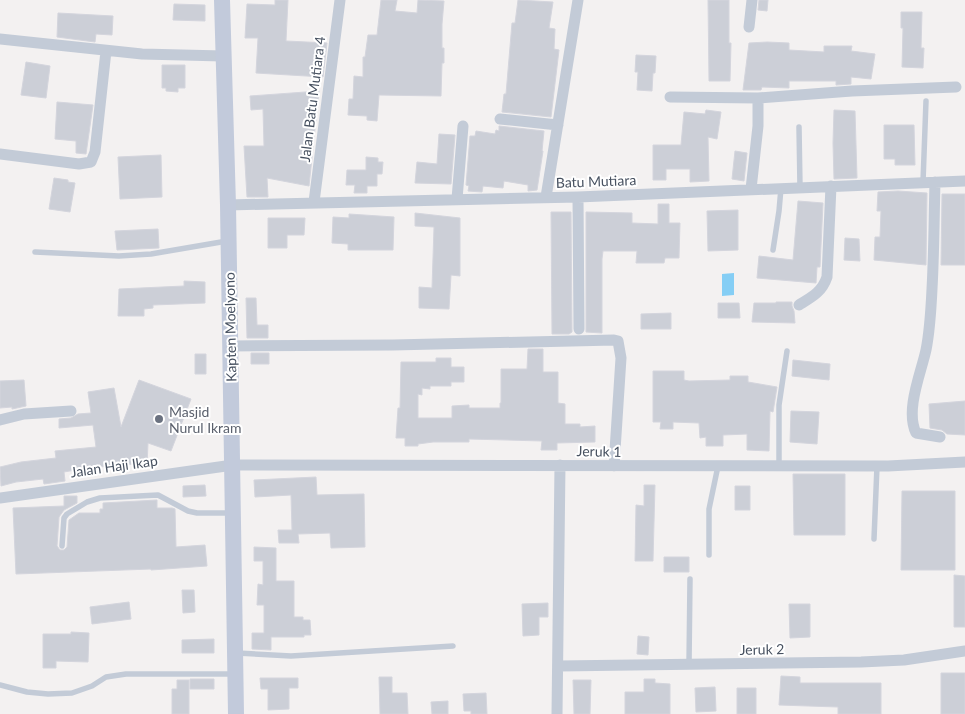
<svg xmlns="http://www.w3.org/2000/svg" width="965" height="714" font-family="Lato,sans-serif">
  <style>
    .water { fill: #85cef5 }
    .building { fill: #cccfd7; stroke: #d4d5dd }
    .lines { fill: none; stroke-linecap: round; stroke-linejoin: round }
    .lane { stroke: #c3cbd7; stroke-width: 5.5 }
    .street { stroke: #c3cbd7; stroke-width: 11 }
    .secondary { stroke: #c2cadb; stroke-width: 16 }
    .worship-dot { fill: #6b7280; stroke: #fff; stroke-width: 2 }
    .labels { text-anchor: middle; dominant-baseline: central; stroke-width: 4; stroke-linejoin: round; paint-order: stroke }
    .street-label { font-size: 14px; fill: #475160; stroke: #fff }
    .worship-label { font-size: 14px; fill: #5b616d; stroke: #fff; text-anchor: start }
  </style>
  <rect width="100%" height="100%" fill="#f3f1f1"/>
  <!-- water -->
  <path class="water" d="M734 273V295L722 296V274Z"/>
  <!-- building -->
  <path class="building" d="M275 0H288L286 41 327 43 323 77 256 73 258 38H245L247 4 275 5Z
    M381 0H397L395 11 417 13 418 0 444 1 442 24V48H444V63H442L441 96 379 95 377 121 367 120V116L348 115 349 99H353L354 76 363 77V57H365L368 35H377Z
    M518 0 553 2 549 28 555 29 554 49 559 50 551 117 502 112 504 94H506L512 23H515Z
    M708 0H729V43H731L730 81H709Z
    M759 0H768L767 11 758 10Z
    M174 4 205 5V21L173 20Z
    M901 12H922L921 48H924L923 68 902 67 903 28H901Z
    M58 13 113 16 112 35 96 34 95 42 57 37Z
    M767 42 789 43V50L824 52V46H852L851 51 875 54 871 79 851 77V84L836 85V81H789V88L762 87 761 90H743L749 43Z
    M636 55 656 56 655 73H653L652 91 637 90 638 72H635Z
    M26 62 50 66 46 98 21 95Z
    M162 65H185V88H178V92L166 91V88H162Z
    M319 91 309 186 267 178 268 197H247L244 146H264L263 109 251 110 250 96Z
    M57 102 93 105 86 154 76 153V141L55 139Z
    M706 110 721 112 717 139 708 137 709 181 690 182V169H666V180H653V145H681L684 112 705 114Z
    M834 110 855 111 857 178 834 179 833 143Z
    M884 125H914L915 165H895V159H884Z
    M499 126 544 131 542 151H543L537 190 528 191V185L504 181 503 188 483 186 482 192 468 191 469 186 466 185 470 136H475L476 131 495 134 496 130 499 131Z
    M439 134 455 135 451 184 415 183 417 162 437 164Z
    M735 151 747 153 744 181 732 179Z
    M161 155 162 197 120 199 118 157Z
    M366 157 378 158V162H383L382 174H377V186H367V193H354L355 185H346L347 170H366Z
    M54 178 68 180V182L75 183 70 212 49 209Z
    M898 191 927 193 926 265 874 260 875 237H880L881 211H877L878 192Z
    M942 194H965V265H941Z
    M798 201 823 203 820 267H817L816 283 757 278 759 256 793 260Z
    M658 204H669V223H680L679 258H665L664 263H636L637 251H603L602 259V333L586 332V212L632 213V223L658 224Z
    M738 210V250L708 251 707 211Z
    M551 212H571L572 332 569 334H552Z
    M415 213 460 218V276L451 275 449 309 419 308V287L432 288 434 227 415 226Z
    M349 214 394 217 393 250H348V244L332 243 333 217 349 218Z
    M268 218H305L304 235H287V248H268Z
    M158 229 159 248 117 250 115 231Z
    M845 238 859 239 860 261 844 260Z
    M184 281 205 282V303L153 305V308L144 309V316H118L119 289 184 286Z
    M246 298H256L257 325H268V338H247Z
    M776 302H792V306L794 311 795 323 752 322 754 303H776Z
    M718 303H739L740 318H718Z
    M671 313V329H641V314Z
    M528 349H543V372H558V403L565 404V424H580V427L595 426V442L557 443V450H541L542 441 469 439V442H433L418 444V446H405V438H396L398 408H400L401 362H436V358H451V367H464V382H451V386H430V389L422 388V395L418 394V418H452V406L469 405V408H500V403H501V369H527Z
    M251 353H269V364H251Z
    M195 354H206V374H195Z
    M793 360 830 364 829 380 792 376Z
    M653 371H684V380L689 381 730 380V376H748V382L777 387 773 412 770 411 769 451 747 450V434L723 435V446H706V437L700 438 699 423 673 422V429H660L661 422H653Z
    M24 380 26 406 12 409V407L0 408V381Z
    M139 380 191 399 171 451 148 443 147 466H135V464L87 468 64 472 65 481 44 484 43 479 16 482 1 486 0 467 21 462 56 458 55 451 96 447 93 425 59 428V419L71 418 78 414 91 413 88 392 114 388 121 427Z
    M965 401V435L947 434 942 430 930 428 929 404Z
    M791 411 819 412 817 444 790 442Z
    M793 474H845V535H794Z
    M316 477 317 495 364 494 365 547 331 548 330 533 298 534 299 543H279L278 530H292L291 495 255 497 254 480Z
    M205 485 206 496 183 497V486Z
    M644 485H655L653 561H635L636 505 644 506Z
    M735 486H750V510H735Z
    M902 491H955V570H901Z
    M64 496H77V503L64 510 59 517 57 546 60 550H64L67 547 69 520 79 513H100V509H103V503L157 500V508H172L175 509 176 547 205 545 207 566 151 570V569L16 574 13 508 64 506Z
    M254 547 276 548V581H294V617H303V620H310L311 635H304V637H271V650L252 649V633H264V605H257L258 584 263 585V561H254Z
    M664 557H689V572H664Z
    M954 575 965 576V627H954Z
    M182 590H194L195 612 183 613Z
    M129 602 131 619 92 624 90 607Z
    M548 603V617H539V635L523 636 522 604Z
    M789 604H810V637L790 638Z
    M71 632 89 633 88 662 56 661V668H43V634H71Z
    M638 636 649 637 648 655 637 654Z
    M214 639V653H182V640Z
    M941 673H965V714H941Z
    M781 676 800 677V683H881V714H838V707L779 705Z
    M379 677H392V693H407L408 714H380Z
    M260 678H298V688H289V709L268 710V689H261Z
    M190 679H214V689H190Z
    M644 679H655V683L670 684V714H625V692H644Z
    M177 680H189V714H172V689H177Z
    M573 680H591L590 714H574Z
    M715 687 716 711 696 712 695 688Z
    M737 688H756V714H737Z
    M486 693 487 714H471V711H464L463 694Z
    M448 701V714H432L431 702Z"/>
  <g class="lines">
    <!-- lane -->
    <path class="lane" d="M799 127 800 187
      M923 182 926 101
      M773 250 779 211 781 188
      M35 252 119 256 151 254 227 241
      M779 466V405L787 351
      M874 539 877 466
      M62 546 64 518 67 514 87 502 100 498 158 495 188 511 197 513H231
      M709 555V509L718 466
      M237 653 291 656 453 646
      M689 664 690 579
      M0 685 27 692 48 694 72 693 92 686 106 677 126 674H233"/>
    <!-- street -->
    <path class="street" d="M749 27 752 0
      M0 39 142 54 223 56
      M670 97 758 98
      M500 119 558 125
      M0 154 79 164 91 162 95 152 106 51
      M935 182C934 218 934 253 932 289 931 310 930 330 926 350 921 373 905 410 916 433L940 437
      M751 189 758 126V98L852 91 956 87
      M546 197 578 0
      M578 197 579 329
      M457 199 463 126
      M314 202 340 0
      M228 205 578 197 965 181
      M799 305C812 297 822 292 827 277L831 186
      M230 346 393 345 614 340 618 341 621 358 614 466
      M0 420 24 414 71 411
      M0 498 233 465 888 466 965 462
      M559 666 861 662 904 660 965 651
      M557 714 560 465"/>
    <!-- secondary -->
    <path class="secondary" d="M222 0 228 205 236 714"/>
  </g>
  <!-- markers -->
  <circle class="worship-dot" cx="159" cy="419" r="5"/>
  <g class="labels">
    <!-- street labels -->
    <g class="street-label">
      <text transform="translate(312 99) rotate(-83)">Jalan Batu Mutiara 4</text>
      <text transform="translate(596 181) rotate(-2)">Batu Mutiara</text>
      <text transform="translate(230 327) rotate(-91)">Kapten Moelyono</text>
      <text transform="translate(599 451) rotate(1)">Jeruk 1</text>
      <text transform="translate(114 466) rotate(-8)">Jalan Haji Ikap</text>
      <text transform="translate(762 649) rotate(-1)">Jeruk 2</text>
    </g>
    <!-- worship labels -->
    <g class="worship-label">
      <text x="169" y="411">Masjid<tspan x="169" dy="16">Nurul Ikram</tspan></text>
    </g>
  </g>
</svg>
